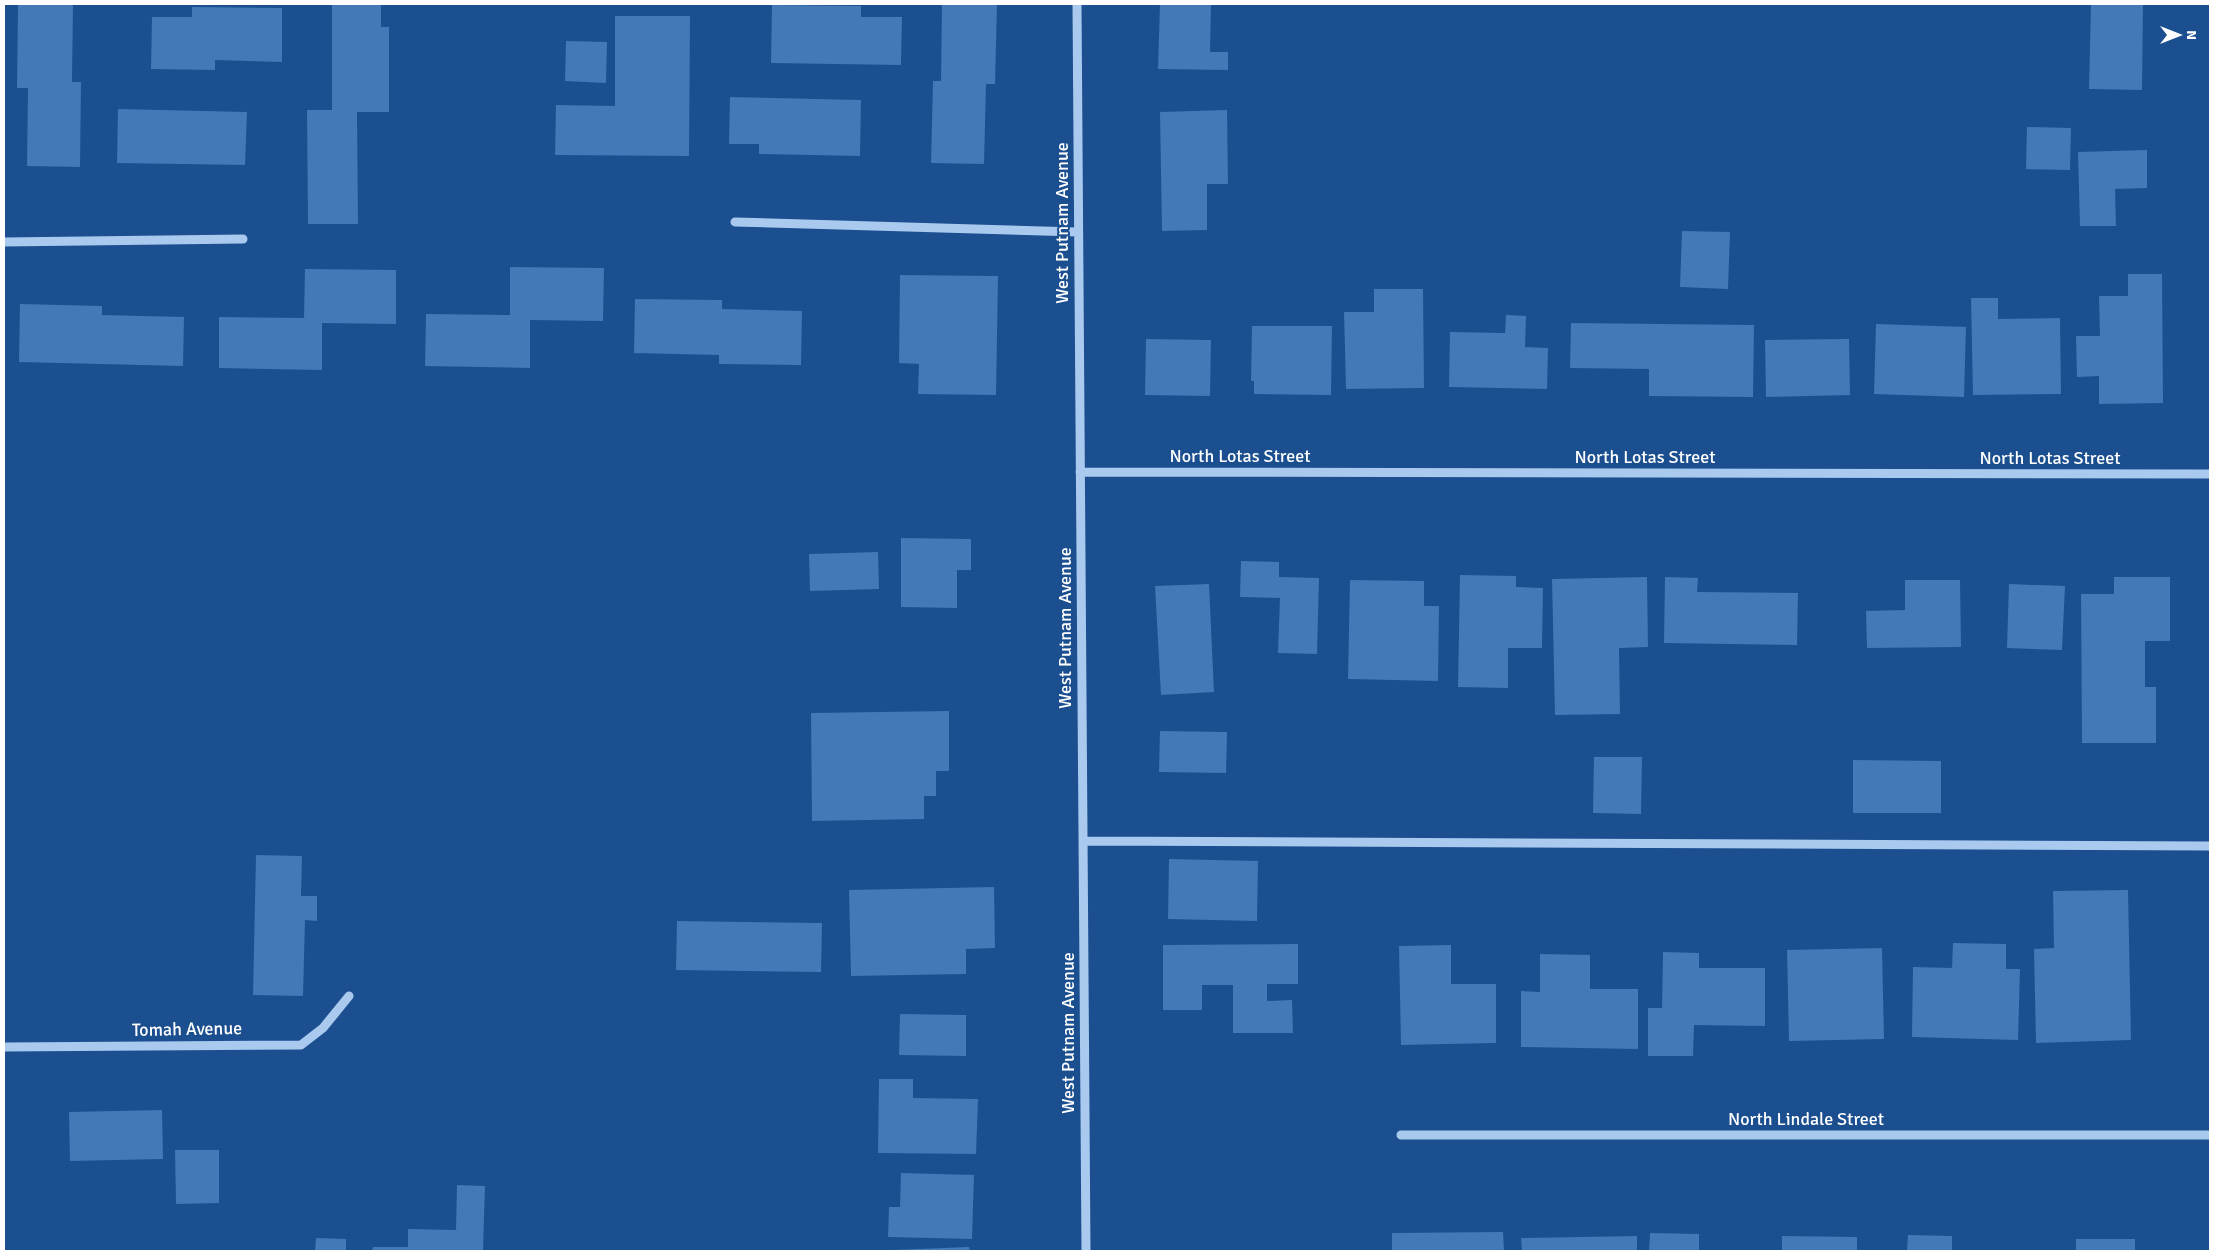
<svg xmlns="http://www.w3.org/2000/svg" width="2214" height="1255" font-family="Signika,sans-serif">
  <style>
    .building { fill: #4478b7 }
    .lines { fill: none; stroke-linecap: round; stroke-linejoin: round }
    .minor { stroke: #a9c9ee; stroke-width: 9 }
    .labels { text-anchor: middle; dominant-baseline: central; stroke-width: 4; stroke-linejoin: round; paint-order: stroke }
    .street-label { font-size: 18px; fill: #fff; stroke: #1b4f8f }
  </style>
  <rect width="100%" height="100%" fill="#1b4f8f"/>
  <!-- building -->
  <path class="building" d="M18 4H73L72 82H81L80 167 27 166 28 88H17Z
    M332 4H381V27H389V112H357L358 224H308L307 110H332Z
    M942 4H997L995 84H986L984 164 931 163 933 81H941Z
    M1160 4H1211L1210 52H1228V70L1158 69Z
    M2091 4H2143L2142 90 2089 89Z
    M772 5 861 6V17H902L901 65 771 63Z
    M192 7 282 8V62L215 60V70L151 69 152 17H192Z
    M615 16H690L689 156 555 155 556 105 615 106Z
    M566 41 607 42 606 83 565 81Z
    M730 97 861 100 860 156 759 154V144H729Z
    M118 109 247 112 245 165 117 163Z
    M1227 110 1228 184H1207V230L1162 231 1160 112Z
    M2027 127 2071 128 2070 170 2026 169Z
    M2147 150V188L2115 189 2116 226H2080L2078 152Z
    M1682 231 1730 232 1728 289 1680 287Z
    M510 267 604 268 603 321 530 320V368L425 366 426 314 510 315Z
    M305 269 396 270V324L322 323V370L219 368V317L304 318Z
    M2128 274H2162L2163 403 2099 404V376L2077 377 2076 336H2100L2099 296H2128Z
    M900 275 998 276 996 395 918 394 919 364 899 363Z
    M1374 289H1423L1424 388 1346 389 1344 312H1374Z
    M1971 298H1998V319L2060 318 2061 394 1973 395Z
    M635 299 722 300V309L802 311 801 365 719 364V355L634 353Z
    M20 304 102 306V315L184 317 183 366 19 362Z
    M1506 315 1526 316 1525 347 1548 348 1547 389 1449 387 1450 332 1505 333Z
    M1571 323 1754 325 1753 397 1649 396V369L1570 368Z
    M1876 324 1966 327 1964 397 1874 394Z
    M1252 326H1332L1331 395 1254 394V381H1251Z
    M1146 339 1211 340 1210 396 1145 395Z
    M1849 339 1850 395 1766 397 1765 340Z
    M901 538 971 539V570H957V608L901 607Z
    M878 552 879 589 810 591 809 554Z
    M1241 561 1279 562V577L1319 578 1317 654 1278 653 1280 598 1240 597Z
    M1460 575 1516 576V587L1543 588 1542 648H1508V688L1458 687Z
    M1647 577 1648 647 1619 648 1620 714 1555 715 1552 579Z
    M1665 577 1698 578 1697 592 1798 593 1797 645 1664 643Z
    M2114 577H2170V641H2145V687H2156V743H2082L2081 594H2114Z
    M1350 580 1424 581V606H1439L1438 681 1348 679Z
    M1905 580H1960L1961 647 1867 648 1866 611 1905 610Z
    M1209 584 1214 692 1161 695 1155 586Z
    M2009 584 2065 586 2062 650 2007 648Z
    M949 711V771H936V796H924V819L812 821 811 713Z
    M1160 731 1227 732 1226 773 1159 772Z
    M1594 757H1642L1641 814 1593 813Z
    M1853 760 1941 761V813H1853Z
    M256 855 302 856 301 896H317V921L305 920 303 996 253 995Z
    M1169 859 1258 861 1257 921 1168 919Z
    M994 887 995 948 966 949V974L851 976 849 890Z
    M2128 890 2131 1040 2036 1043 2034 949 2054 948 2053 891Z
    M677 921 822 923 821 972 676 970Z
    M1953 943 2006 944V969H2020L2018 1040 1912 1037 1913 967 1952 968Z
    M1298 944V984H1267V1001L1292 1000 1293 1033H1233V985H1202V1010H1163V945Z
    M1451 945V984H1496V1043L1401 1045 1399 946Z
    M1882 948 1884 1039 1789 1041 1787 950Z
    M1663 952 1699 953V968H1765V1026L1694 1025 1693 1056H1648V1008H1662Z
    M1540 954 1590 955V989H1638V1049L1521 1047V991L1540 992Z
    M900 1014 966 1015V1056L899 1055Z
    M879 1079H913V1098L978 1099 976 1154 878 1153Z
    M162 1110 163 1159 70 1161 69 1112Z
    M175 1150H219V1203L176 1204Z
    M901 1173 974 1175 972 1239 888 1237 889 1207H900Z
    M457 1185 485 1186 483 1251H372L373 1247H408V1229L456 1230Z
    M1503 1232 1504 1251H1392V1233Z
    M1650 1233 1699 1234V1251H1649Z
    M1908 1235 1952 1236V1251H1907Z
    M1637 1236V1251H1522L1521 1238Z
    M1782 1236 1857 1237V1251H1782Z
    M316 1238 346 1239V1251H315Z
    M2076 1239H2135V1251H2076Z
    M969 1247 970 1251H892V1250Z"/>
  <g class="lines">
    <!-- minor -->
    <path class="minor" d="M1077 4 1086 1251
      M735 222 1078 232
      M4 242 243 239
      M1080 472 2210 474
      M1083 841 2210 846
      M4 1047 301 1045 323 1028 349 996
      M1401 1135H2210"/>
  </g>
  <g class="labels">
    <!-- street labels -->
    <g class="street-label">
      <text transform="translate(1062 223) rotate(-90)">West Putnam Avenue</text>
      <text x="1240" y="456">North Lotas Street</text>
      <text x="1645" y="457">North Lotas Street</text>
      <text x="2050" y="458">North Lotas Street</text>
      <text transform="translate(1065 628) rotate(-90)">West Putnam Avenue</text>
      <text transform="translate(187 1029) rotate(-1)">Tomah Avenue</text>
      <text transform="translate(1068 1033) rotate(-90)">West Putnam Avenue</text>
      <text x="1806" y="1119">North Lindale Street</text>
    </g>
  </g>
  <!-- border -->
  <rect width="2214" height="1255" fill="none" stroke="#ffffff" stroke-width="10"/>
  <!-- north arrow -->
  <g transform="translate(2179 35) rotate(90)" stroke="#1b4f8f" stroke-width="4" paint-order="stroke">
  <path d="M0-4L9 19L0 12L-9 19Z" fill="#ffffff"/>
  <text y="-8" font-size="14" font-weight="bold" text-anchor="middle" fill="#ffffff">N</text>
  </g>
</svg>
